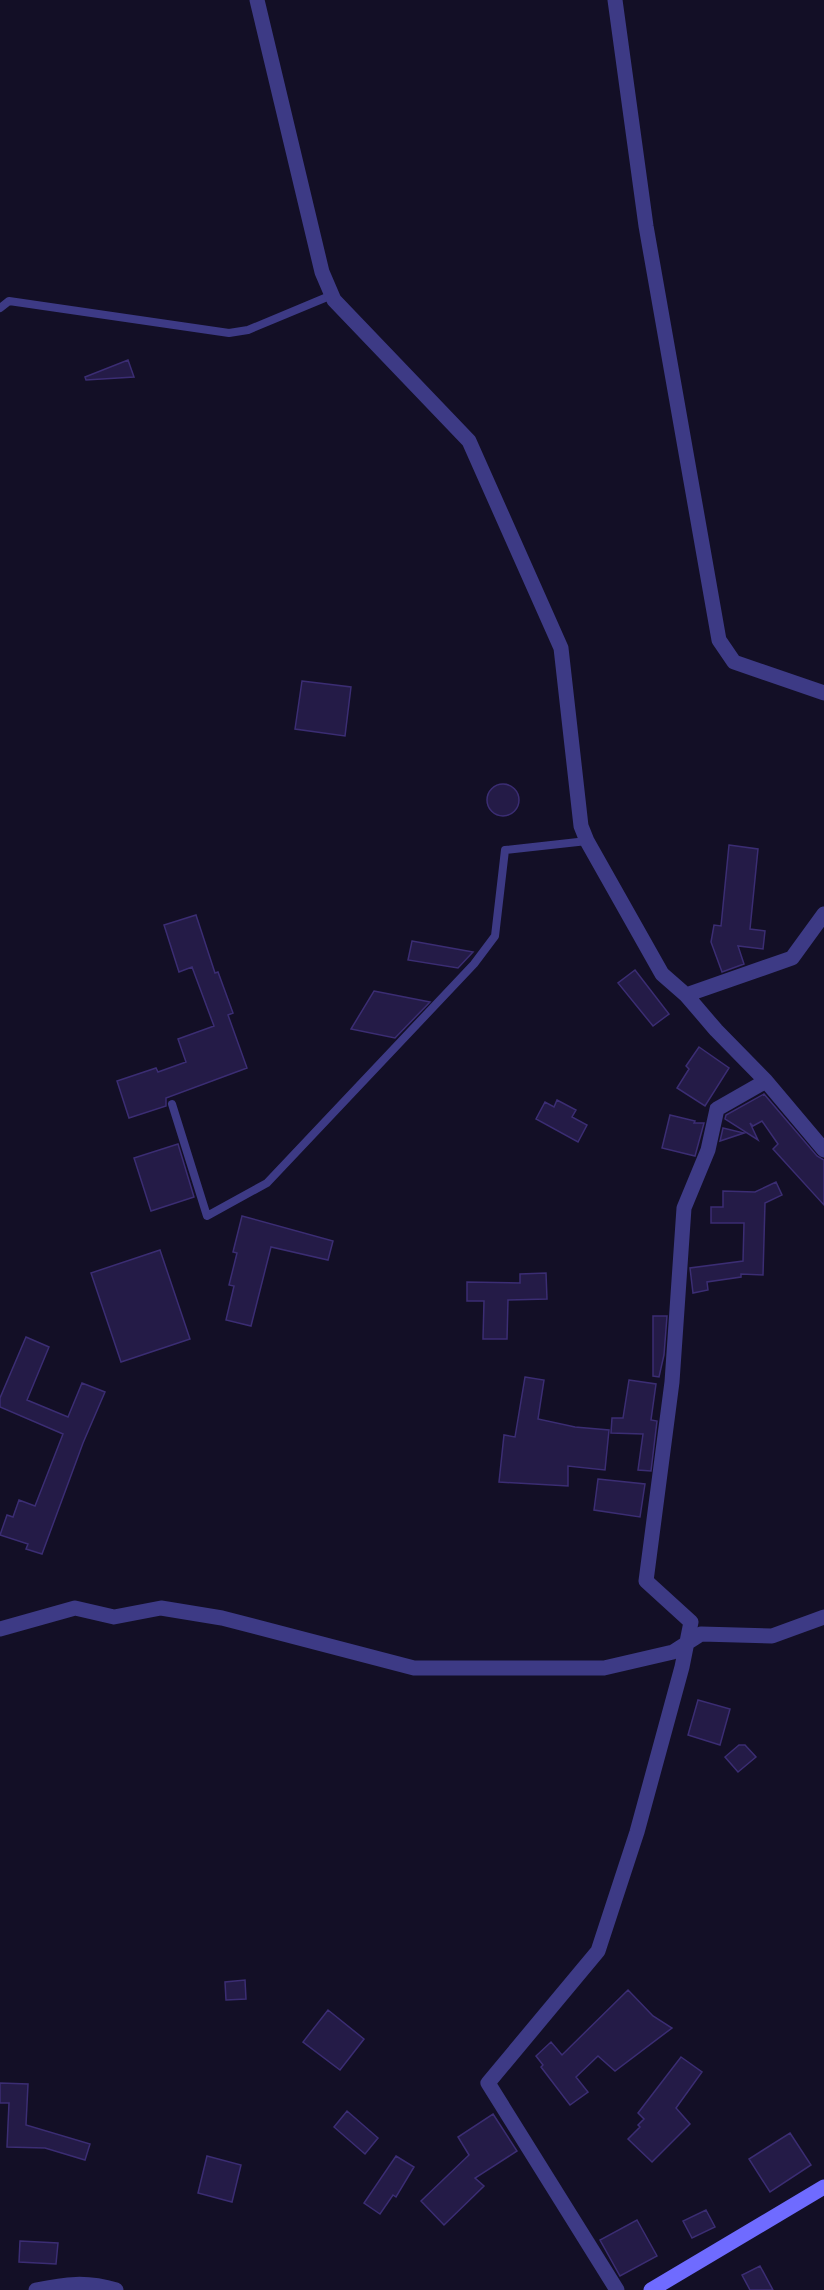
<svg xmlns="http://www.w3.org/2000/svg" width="824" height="2290" font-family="'Alegreya Sans',sans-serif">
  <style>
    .building { fill: #241b47; stroke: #3b2d73; stroke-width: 1.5 }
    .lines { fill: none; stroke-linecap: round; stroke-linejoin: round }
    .service { stroke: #3d3a85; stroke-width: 8 }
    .minor { stroke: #3d3a85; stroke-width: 15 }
    .secondary { stroke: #6f6bff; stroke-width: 15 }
  </style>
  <rect width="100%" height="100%" fill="#130f26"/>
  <!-- building -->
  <path class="building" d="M128 360 134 377 86 380 85 377Z
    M302 681 351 687 345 736 295 729Z
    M487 800a16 16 0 1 1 32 0a16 16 0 1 1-32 0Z
    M729 845 758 849 750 929 765 931 763 949 738 946 744 964 722 972 711 942 714 925 721 926Z
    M196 915 215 973 218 972 233 1013 228 1015 247 1068 166 1098V1106L129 1118 117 1081 156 1068 158 1072 186 1062 178 1039 214 1026 192 967 179 972 164 925Z
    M412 941 473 952 458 968 408 960Z
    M635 970 669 1014 653 1026 618 983Z
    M374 991 430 1002 395 1038 351 1029Z
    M699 1047 729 1068 705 1106 677 1088 689 1069 686 1066Z
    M764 1094 817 1156 824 1160V1205L773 1149 778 1144 762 1121 753 1126 750 1123 758 1140 725 1119 726 1115Z
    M557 1100 576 1110 572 1117 587 1125 578 1142 536 1119 545 1102 554 1107Z
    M670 1115 695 1121 694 1123H704L695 1156 662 1148Z
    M723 1128 744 1133 720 1141Z
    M178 1144 194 1197 151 1211 134 1158Z
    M776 1182 782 1195 765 1203 763 1275 741 1274V1277L707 1282 708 1290 693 1293 690 1268 743 1261 744 1223H711V1207H723V1191L755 1192Z
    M242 1216 333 1241 328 1260 271 1247 251 1326 226 1320 234 1286 229 1285 237 1253 233 1252Z
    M160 1250 190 1339 121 1362 91 1273Z
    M546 1273 547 1299 508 1300 507 1339H483L484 1301H467V1282L520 1283V1274Z
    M653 1316H667L664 1355 659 1377 653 1376Z
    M26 1337 49 1347 27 1400 68 1417 82 1383 105 1392 83 1443 42 1554 26 1549 28 1544 0 1535 7 1515 13 1517 19 1500 35 1506 63 1434 0 1407V1398Z
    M525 1377 544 1380 538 1419 575 1427 609 1430 605 1470 568 1466V1486L499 1482 504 1435 515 1437Z
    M629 1380 656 1384 651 1420 657 1421 651 1471 638 1470 643 1434 611 1433 612 1418H623Z
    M598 1479 645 1484 640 1517 594 1510Z
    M698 1700 730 1709 720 1745 688 1735Z
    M739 1745H745L756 1757 738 1772 725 1757Z
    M245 1980 246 1999 226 2000 225 1982Z
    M628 1990 653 2016 672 2028 615 2071 598 2056 576 2077 588 2092 570 2105 541 2067 543 2065 536 2056 551 2042 562 2055Z
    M328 2010 364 2039 340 2070 303 2042Z
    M681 2057 702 2072 676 2108 690 2124 652 2162 628 2139 640 2127 638 2125 644 2119 638 2113Z
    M0 2083 28 2084 26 2125 90 2144 85 2160 45 2148 7 2147 9 2103H0Z
    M347 2111 378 2138 365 2154 334 2127Z
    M493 2114 517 2151 475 2178 484 2186 444 2225 421 2201 469 2155 458 2137Z
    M790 2133 811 2165 770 2192 749 2159Z
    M207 2156 241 2165 232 2202 198 2193Z
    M396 2156 414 2167 396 2197 393 2195 380 2214 364 2203Z
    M706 2210 715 2227 692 2238 683 2221Z
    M637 2220 657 2256 620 2276 600 2240Z
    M20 2241 58 2243 56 2264 19 2262Z
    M760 2266 773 2290H750L742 2275Z"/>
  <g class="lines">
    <!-- service -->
    <path class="service" d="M0 308 9 301 229 333 248 330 332 295
      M172 1104 207 1216 267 1183 474 964 495 936 505 850 587 841"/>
    <!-- minor -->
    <path class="minor" d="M257 0 322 272 334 300 469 441 561 648 581 826 587 841 662 974 686 995 792 958 824 914
      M615 0 646 226 719 640 734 662 824 693
      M686 995 716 1030 766 1081 824 1150
      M0 1629 75 1608 114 1617 161 1608 222 1618 414 1668H604L673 1652 701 1634 772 1636 824 1617
      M36 2290C65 2284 87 2281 116 2290
      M617 2290 488 2083 598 1951 637 1832 682 1667 691 1622 646 1581 672 1382 684 1208 708 1150 717 1109 766 1081"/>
    <!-- secondary -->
    <path class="secondary" d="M651 2290 824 2187"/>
  </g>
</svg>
